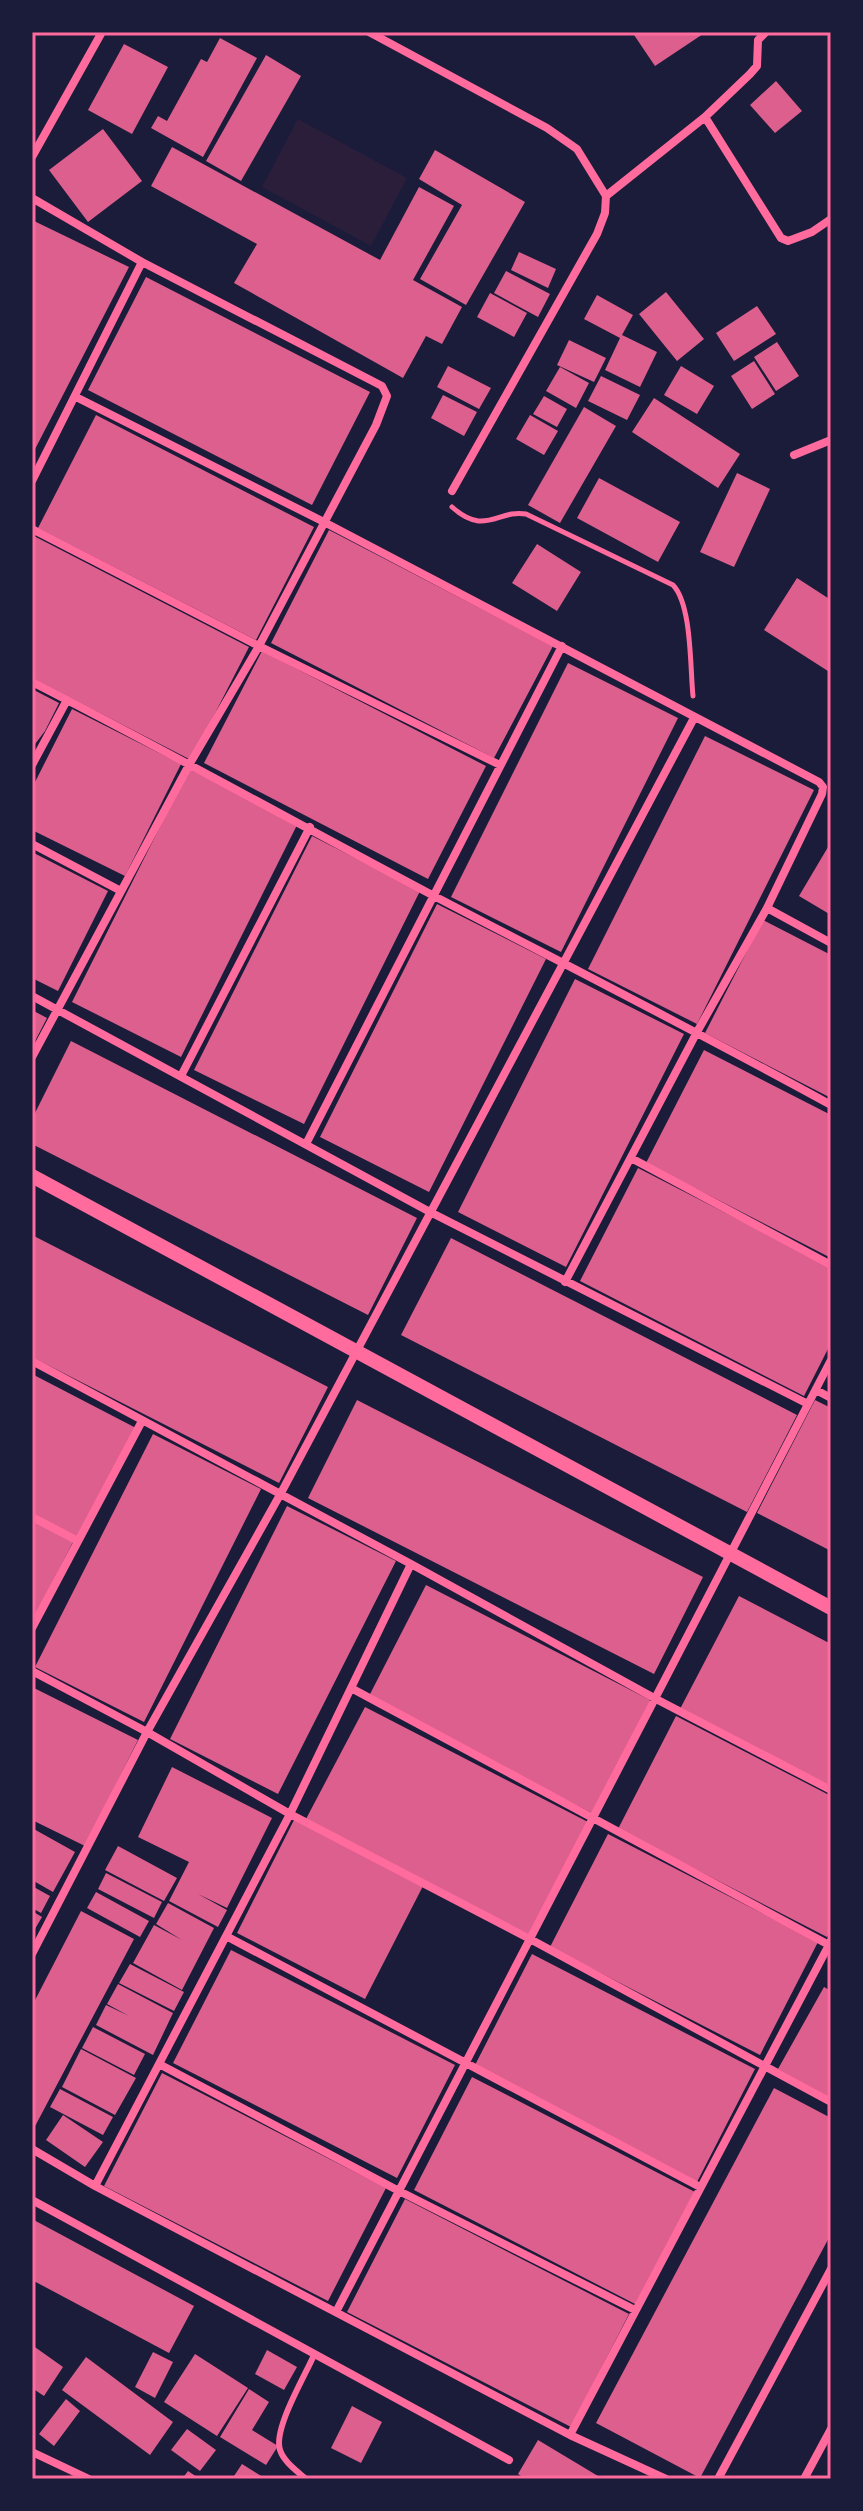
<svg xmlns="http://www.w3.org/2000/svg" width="863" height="2511" font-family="'Alegreya Sans',sans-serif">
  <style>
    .green { fill: #2a1e3b }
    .building { fill: #dd5f8e }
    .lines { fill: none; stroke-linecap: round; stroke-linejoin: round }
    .path { stroke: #ff6b9d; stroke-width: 5 }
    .service { stroke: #ff6b9d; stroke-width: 6 }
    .minor { stroke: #ff6b9d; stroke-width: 8 }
    .tertiary { stroke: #ff6b9d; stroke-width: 14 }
    .neatline { fill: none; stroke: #ff6b9d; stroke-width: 3 }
  </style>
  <rect width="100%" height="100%" fill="#1b1b3a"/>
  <!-- green -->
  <path class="green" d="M298 119 407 178 371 246 262 187Z"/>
  <!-- building -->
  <path class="building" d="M632 32H706L655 66Z
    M220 38 257 58 203 157 151 128 158 116 167 121 201 59 207 62Z
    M124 44 168 67 132 134 88 110Z
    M266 55 301 76 241 181 206 161Z
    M776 81 802 111 775 133 750 105Z
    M103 129 142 181 88 222 49 170Z
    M172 147 380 260 419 187 454 206 413 280 462 307 442 344 426 336 403 378 234 283 257 244 151 186Z
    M435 150 525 202 466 305 420 279 462 205 419 179Z
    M32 220 129 267 32 455Z
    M519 252 556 269 548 288 511 270Z
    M506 271 550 294 538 317 494 293Z
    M146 277 370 392 312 505 88 390Z
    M666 292 704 339 677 361 639 314Z
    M490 293 527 313 514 337 477 317Z
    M597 295 633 315 622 335 657 352 640 387 605 370 620 338 584 319Z
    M757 306 776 334 734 361 716 333Z
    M569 340 606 358 594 382 557 365Z
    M777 342 799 376 776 391 754 357Z
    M754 361 775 394 752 409 731 376Z
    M448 366 491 388 479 409 437 387Z
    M681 366 714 386 697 414 664 395Z
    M560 367 589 383 576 408 546 391Z
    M601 376 640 395 627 420 588 401Z
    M443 395 477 412 464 436 431 418Z
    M544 396 567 409 557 427 533 414Z
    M654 398 740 454 718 488 632 432Z
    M584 407 616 426 560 523 528 505Z
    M96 415 314 527 256 640 38 528Z
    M530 415 558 431 544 455 516 439Z
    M737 473 770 489 734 567 700 552Z
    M599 478 680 522 658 562 577 518Z
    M329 530 553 646 494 758 271 643Z
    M32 535 249 647 191 760 32 678Z
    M537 544 581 572 557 611 512 583Z
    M797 578 831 600V673L764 630Z
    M262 651 486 766 428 879 204 763Z
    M568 663 678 718 561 952 451 897Z
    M32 689 59 703 45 731 32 748Z
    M72 709 181 764 125 876 32 830V788Z
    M705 736 814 790 697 1024 588 969Z
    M189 769 298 823 181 1057 72 1002Z
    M312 836 420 891 304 1124 194 1070Z
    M831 842V915L799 896Z
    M32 852 108 891 58 991 32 978Z
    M437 904 546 959 429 1192 320 1137Z
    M763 920 831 955V1098L705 1033Z
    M575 979 684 1034 566 1267 458 1212Z
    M32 1010 47 1018 32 1047Z
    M71 1041 417 1218 368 1315 32 1144V1119Z
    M704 1050 831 1115V1258L646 1163Z
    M638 1168 831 1267V1343L804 1396 580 1281Z
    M32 1235 328 1387 279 1483 32 1357Z
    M451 1238 797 1415 747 1512 401 1335Z
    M32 1374 136 1428 78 1540 32 1517Z
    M357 1400 703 1577 654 1674 308 1498Z
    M815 1400 831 1408V1551L757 1513Z
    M153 1434 261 1489 144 1722 35 1667Z
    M287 1506 396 1561 278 1794 170 1739Z
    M32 1519 74 1540 32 1622Z
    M426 1585 650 1700 592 1813 368 1698Z
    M739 1596 831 1644V1786L680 1709Z
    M32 1687 138 1740 85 1846 32 1820Z
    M365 1707 588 1822 530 1935 306 1819Z
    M676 1716 831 1796V1930L827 1937 618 1829Z
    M172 1767 272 1818 227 1908 198 1894 227 1910 218 1927 169 1901 189 1862 138 1837Z
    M294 1820 423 1886 365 1999 237 1933Z
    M32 1828 75 1852 53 1892 32 1880Z
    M608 1834 818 1942 760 2055 550 1947Z
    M118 1846 177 1878 164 1901 105 1870Z
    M106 1873 162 1902 154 1918 98 1889Z
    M32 1886 50 1896 41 1913 32 1908Z
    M96 1892 149 1921 140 1937 87 1908Z
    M168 1903 214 1928 182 1990 133 1963 154 1925 182 1940 156 1924Z
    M32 1911 42 1917 32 1934Z
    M81 1911 134 1939 32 2132V2006Z
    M231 1950 455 2065 397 2178 173 2063Z
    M532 1954 755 2069 697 2182 474 2067Z
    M130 1964 184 1992 174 2011 119 1983Z
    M118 1984 173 2013 153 2055 96 2025 106 2005 129 2016 107 2004Z
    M824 1987 831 1991V2098L778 2069Z
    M93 2027 145 2054 134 2075 82 2048Z
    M81 2049 136 2078 115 2115 62 2087Z
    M162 2073 386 2188 328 2301 104 2186Z
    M472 2077 695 2192 637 2305 414 2190Z
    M774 2088 831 2118V2234L700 2478 596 2423Z
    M60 2089 113 2117 103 2135 50 2107Z
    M63 2115 103 2142 85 2167 46 2140Z
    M405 2199 629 2314 571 2427 347 2312Z
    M32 2219 194 2306 169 2353 32 2280Z
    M32 2345 63 2367 44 2396 32 2388Z
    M267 2350 297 2367 284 2390 255 2374Z
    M153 2352 173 2362 155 2398 135 2387Z
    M195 2354 248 2388 217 2436 164 2402Z
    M86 2357 173 2422 150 2455 62 2390Z
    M249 2389 269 2402 252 2430 278 2446 266 2465 220 2437Z
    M66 2399 80 2411 54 2446 39 2434Z
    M352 2406 382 2422 361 2463 331 2448Z
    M187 2429 216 2450 200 2471 171 2450Z
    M538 2440 603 2479H526L518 2474Z
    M242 2464 266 2479H232Z
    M188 2471 200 2479H182Z"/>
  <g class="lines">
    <!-- path -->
    <path class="path" d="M452 507C485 537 498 509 526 514L673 585C692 605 690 668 693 696"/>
    <!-- service -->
    <path class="service" d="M306 2479C297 2471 284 2462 280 2450 273 2429 305 2376 314 2355"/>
    <!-- minor -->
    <path class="minor" d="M369 32 547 128 577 149 606 196 605 213 597 234 452 491
      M705 117 781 238 788 241 812 232 831 219
      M32 157 102 32
      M606 196 705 117 750 74 757 66 758 40 766 32
      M32 198 142 262 382 386 387 396 376 425 259 646 189 765 32 1057
      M76 397 324 522 819 782 823 787 822 794 767 908 697 1032 565 1282
      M794 455 831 440
      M32 481 142 262
      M32 529 259 646 500 765
      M32 682C167 751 300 825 434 896 566 965 700 1033 831 1105
      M32 765 67 700
      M32 844 121 891
      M767 908 831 943
      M32 996 430 1212 808 1404
      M181 1076 310 827
      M306 1144 562 646
      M631 1158 831 1265
      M32 1361 411 1564 656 1699 831 1790
      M816 1390 831 1398
      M32 1517 78 1541
      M32 1628 142 1421
      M32 1671 147 1732 290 1814 530 1939 831 2102
      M351 1688 829 1945
      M226 1936 700 2187
      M32 1954 147 1732 281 1493 694 718
      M159 2064 399 2191 635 2310
      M32 2149 95 2186 570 2435 666 2479
      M95 2186 290 1814 411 1564
      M32 2200 509 2460
      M336 2312 831 1360
      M570 2435 831 1941
      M32 2452 89 2479
      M718 2479 831 2269
      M804 2479 831 2429"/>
    <!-- tertiary -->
    <path class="tertiary" d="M32 1176 831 1608"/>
  </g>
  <!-- border -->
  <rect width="863" height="2511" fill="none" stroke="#1b1b3a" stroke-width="68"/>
  <rect x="34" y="34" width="795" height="2443" class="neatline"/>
</svg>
